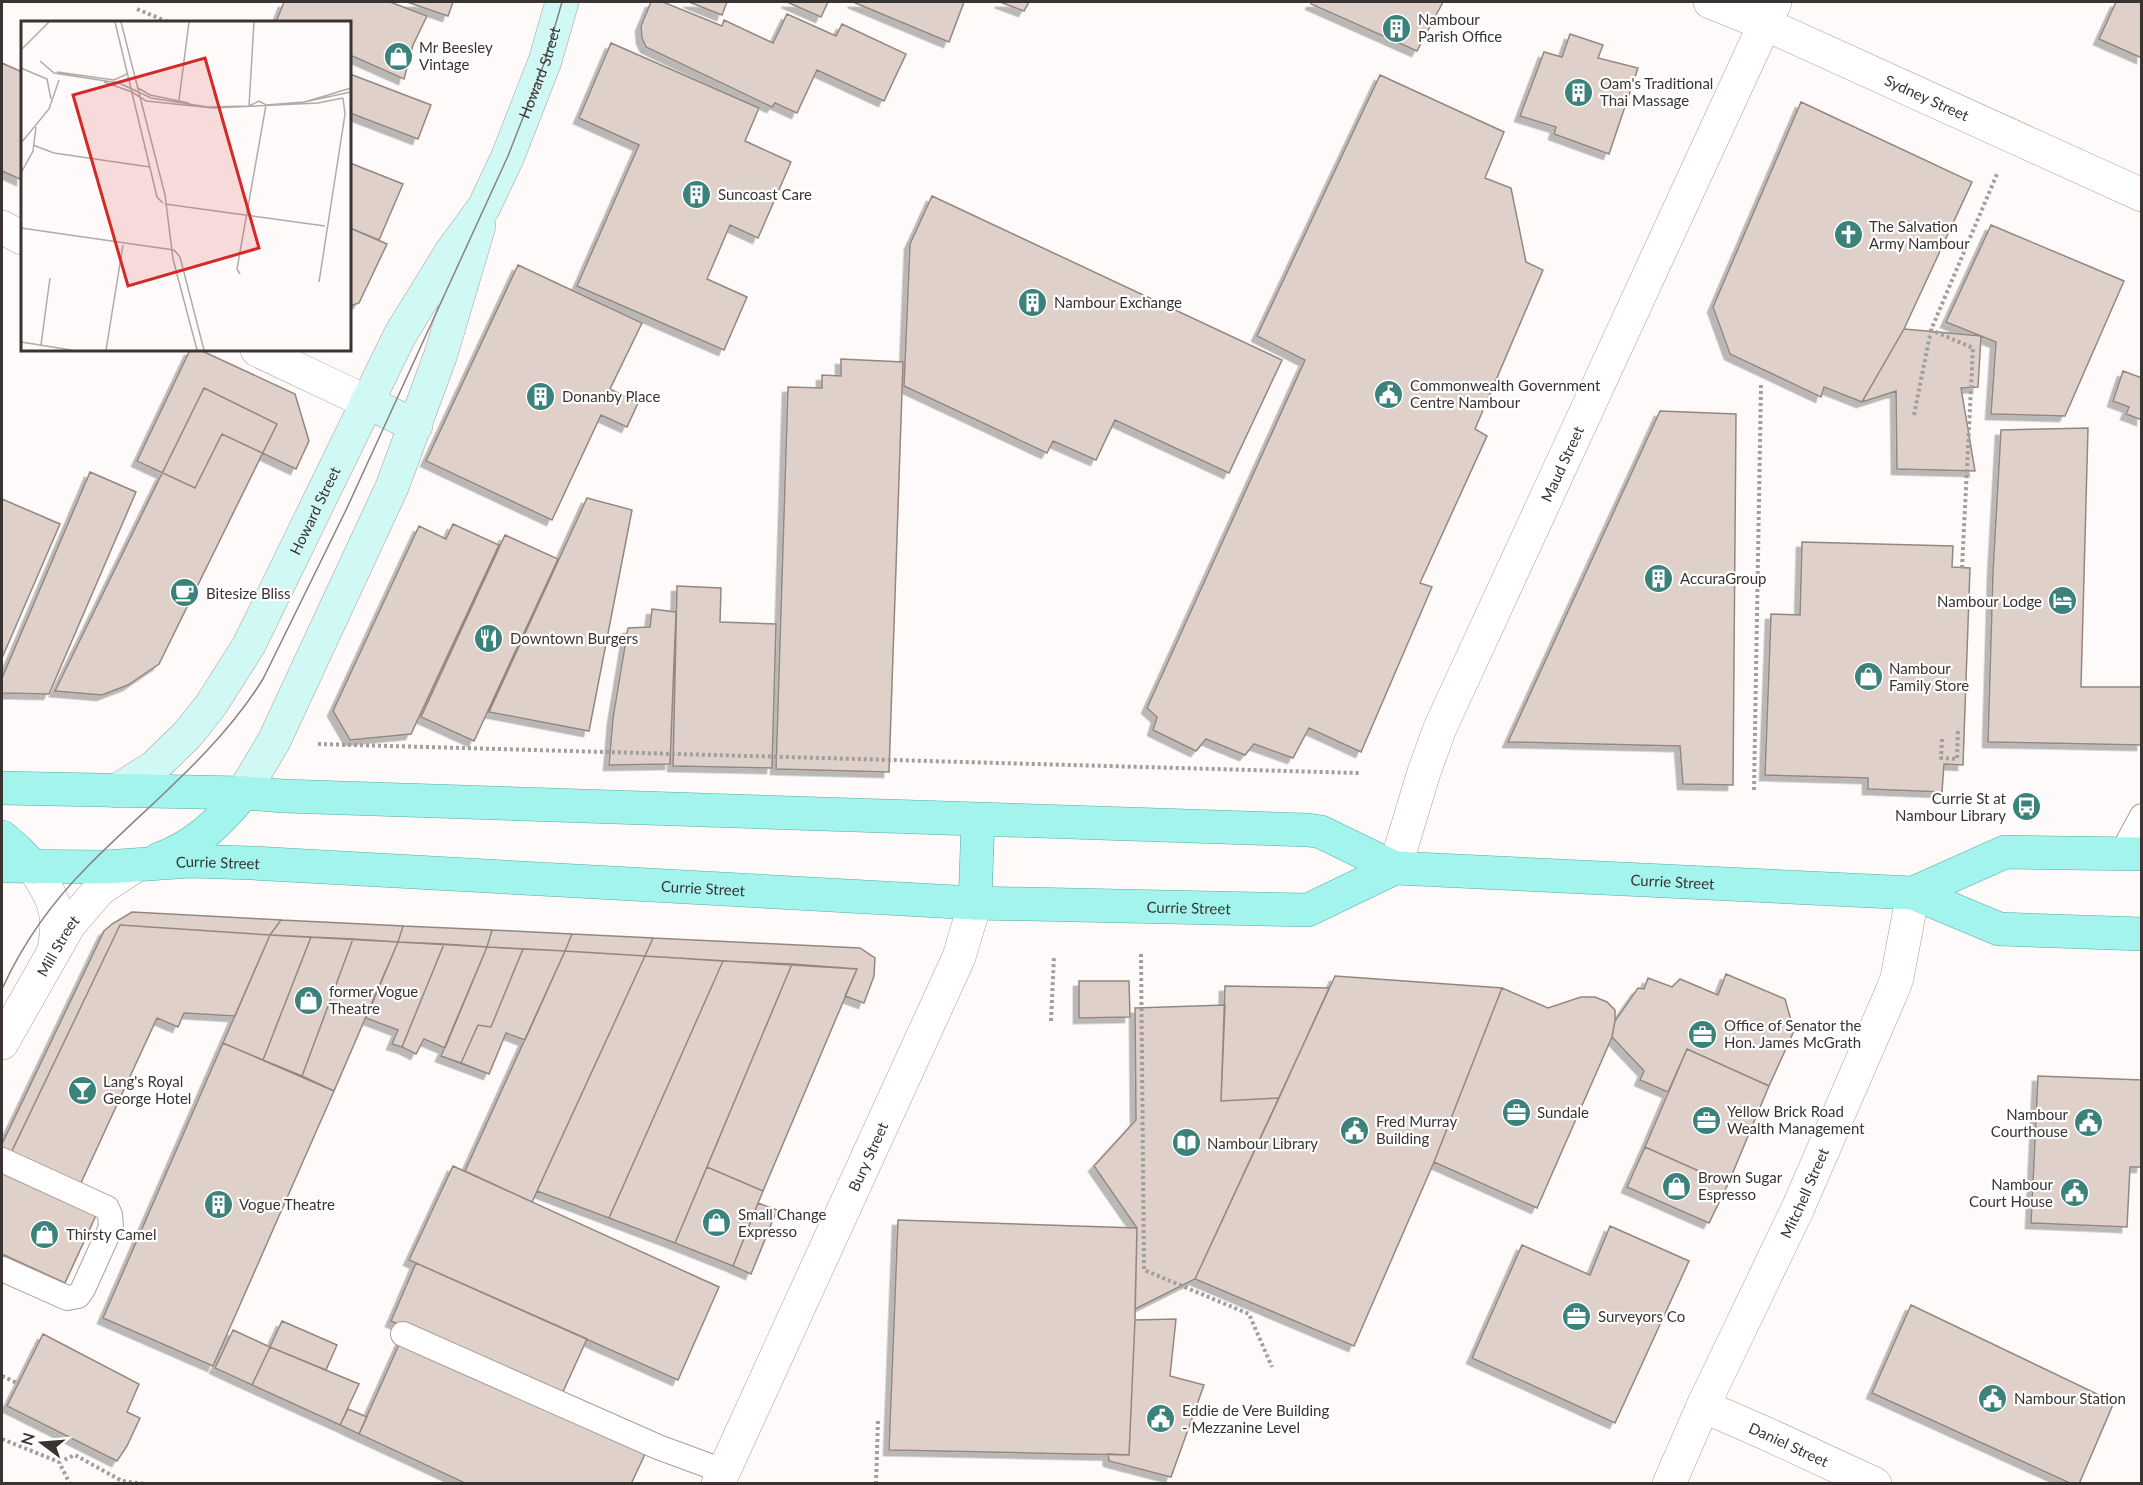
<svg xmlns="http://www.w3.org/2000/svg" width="2143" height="1485" font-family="Lato,sans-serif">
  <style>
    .building { fill: #dfd1ca; stroke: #948781; stroke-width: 1.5; filter: url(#shadow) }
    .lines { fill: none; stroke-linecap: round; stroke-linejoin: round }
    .lane-casing { stroke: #ab9e97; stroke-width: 26 }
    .street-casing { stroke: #ab9e97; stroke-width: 34 }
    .secondary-casing { stroke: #ab9e97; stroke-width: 34 }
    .primary-casing { stroke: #55aca2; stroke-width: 34 }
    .path { stroke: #a29e9c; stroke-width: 4; stroke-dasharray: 3 3; stroke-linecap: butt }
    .lane { stroke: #fff; stroke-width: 24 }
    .street { stroke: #fff; stroke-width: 33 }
    .secondary { stroke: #d0f9f5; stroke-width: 33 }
    .primary { stroke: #a2f4ec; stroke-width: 33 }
    .tram { stroke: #878381; stroke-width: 1.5 }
    .labels { text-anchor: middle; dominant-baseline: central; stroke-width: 4.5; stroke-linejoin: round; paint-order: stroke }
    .poi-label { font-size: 15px; fill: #393431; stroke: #fff; text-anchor: start }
    .street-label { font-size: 15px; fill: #393431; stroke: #fff }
    .inset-road { fill: none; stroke: #afaba9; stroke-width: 1.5 }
    .view { fill: #d62828; fill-opacity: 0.15; stroke: #d62828; stroke-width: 3 }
    .inset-edge { fill: none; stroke: #393431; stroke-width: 3 }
  </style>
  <defs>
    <filter id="shadow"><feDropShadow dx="-5.5" dy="5.5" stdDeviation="0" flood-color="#0004"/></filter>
  </defs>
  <rect width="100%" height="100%" fill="#fdfaf9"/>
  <!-- building -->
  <path class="building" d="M284 2H390L427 16 413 45 404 79 350 55V22H276Z
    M407 2H453L448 16Z
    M651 2H663L722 26 724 20 773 43 787 14 836 36 842 24 906 54 884 101 817 70 797 113 775 103 772 107 646 47 642 38 641 26Z
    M689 2H727L722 15Z
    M787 2H828L821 17Z
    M853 2H964L949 42Z
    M1000 2H1029L1024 11Z
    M1312 2H1443L1417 51 1311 4Z
    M2116 2H2142V58L2099 39Z
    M1570 34 1603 45 1598 58 1638 68 1609 154 1554 134 1556 127 1520 116 1544 52 1562 57Z
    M611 43 759 108 745 141 791 162 758 238 730 225 707 279 747 297 724 350 577 286 639 145 579 118Z
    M2 63 22 72V180L2 171Z
    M350 74 431 105 418 139 350 113Z
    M1380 75 1504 132 1485 178 1511 188 1526 262 1543 270 1475 429 1487 436 1420 583 1432 587 1361 752 1309 728 1293 758 1254 744 1245 755 1206 739 1196 751 1153 730 1157 717 1147 708 1305 360 1257 336Z
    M1801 102 1972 182 1904 329 1862 402 1824 387 1821 397 1730 354 1713 307Z
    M350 163 403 184 379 240 350 228Z
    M932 196 1282 360 1229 473 1115 420 1096 460 1053 441 1047 453 904 386 910 244Z
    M1991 225 2124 281 2065 416 1991 414 1996 342 1946 322Z
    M350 228 387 244 359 303 350 306Z
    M518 265 642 323 610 389 638 403 627 427 601 415 552 520 426 461Z
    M1904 329 1981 336 1978 387 1961 388 1975 471 1897 469 1896 391 1862 402Z
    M190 350H200L295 394 309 441 296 469 222 434 195 488 137 461Z
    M841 359 903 362 889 772 776 769 788 387 822 388V375L841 376Z
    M2123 371 2142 378V420L2126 414 2129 407 2113 401Z
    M204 388 277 424 159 664 128 685 102 695 55 691Z
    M1660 411 1736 414 1733 785 1683 784 1680 746 1508 742Z
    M2088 428 2081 687H2142V745L1988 742 1993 571 2001 430Z
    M90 472 136 492 49 694 2 693V678Z
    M587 498 632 510 589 731 489 712Z
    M2 499 60 524 2 658Z
    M453 524 499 545 411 734 350 740 333 711 419 526 446 539Z
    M505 535 558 559 474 741 421 717Z
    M1802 542 1953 546 1952 567 1970 568 1963 765 1944 764 1942 792 1868 789V778L1765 775 1771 614 1800 615Z
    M677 586 721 588 720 622 776 624 772 768 673 766Z
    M652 609 676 612 670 764 609 765 613 718 628 628 650 627Z
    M132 912 281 920 270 935 120 925 11 1153 2 1148V1144L104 931 112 924Z
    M281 920 403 926 398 942 270 935Z
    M120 925 270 935 235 1016 184 1013 178 1027 157 1018 80 1185 11 1153Z
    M403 926 492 930 487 947 398 942Z
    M492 930 572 934 565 951 487 947Z
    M572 934 653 938 645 956 565 951Z
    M270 935 311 937 263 1060 223 1043Z
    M311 937 353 939 302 1076 263 1060Z
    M653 938 860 948 875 958 874 976 864 1003 845 996 857 969 645 956Z
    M353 939 398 942 334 1091 302 1076Z
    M398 942 444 944 402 1047 392 1044 398 1030 366 1018Z
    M444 944 487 947 445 1048 424 1039 416 1054 402 1047Z
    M487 947 565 951 525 1040 506 1033 489 1074 441 1056Z
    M487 947 523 949 491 1027 478 1025 461 1063 441 1056Z
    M523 949 565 951 525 1040 506 1033 489 1074 461 1063 478 1025 491 1027Z
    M565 951 645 956 532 1202 465 1171Z
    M645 956 723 961 609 1218 537 1191Z
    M723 961 792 964 675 1243 609 1218Z
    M792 964 857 969 763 1191 707 1167Z
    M1726 974 1785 999 1794 1031 1769 1086 1687 1049 1668 1092 1640 1080 1644 1071 1612 1037 1615 1021 1638 988 1644 989 1648 978 1672 987 1680 979 1718 995Z
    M1335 976 1502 988 1434 1162 1354 1346 1195 1279Z
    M1079 981H1129L1130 1017 1079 1018Z
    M1225 986 1329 988 1279 1098 1221 1101Z
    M1502 988 1548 1008 1581 997H1595L1607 1002 1615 1010V1021L1612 1037 1537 1208 1434 1162Z
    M1225 1005 1221 1101 1279 1098 1195 1279 1135 1309 1137 1228 1094 1166 1136 1120 1135 1008Z
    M223 1043 334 1091 213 1366 103 1318Z
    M1687 1049 1769 1086 1728 1184 1645 1147Z
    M2038 1076 2142 1080V1167H2130L2127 1227 2031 1223Z
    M1645 1147 1728 1184 1709 1223 1627 1187Z
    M453 1166 719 1287 678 1380 409 1260Z
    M707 1167 763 1191 733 1266 675 1243Z
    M2 1170 97 1213 65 1283 2 1254Z
    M758 1203 777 1210 751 1274 733 1266Z
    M898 1220 1137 1228 1135 1320 1129 1455 889 1450Z
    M1610 1226 1689 1261 1615 1423 1472 1358 1522 1245 1590 1275Z
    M416 1263 587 1339 561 1396 391 1321Z
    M1911 1305 2114 1402 2079 1484H2072L1872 1393Z
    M1176 1319 1170 1376 1204 1385 1171 1477 1109 1461 1108 1454 1129 1455 1135 1320Z
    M282 1321 337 1345 326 1370 270 1347Z
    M233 1330 270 1347 252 1385 215 1368Z
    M43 1334 139 1384 127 1412 140 1418 127 1446 117 1461 7 1406Z
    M401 1340 646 1452 631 1484H467L359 1434Z
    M270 1347 359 1384 340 1425 252 1385Z
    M348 1409 367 1417 359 1434 340 1425Z"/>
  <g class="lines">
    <defs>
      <path id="lane" d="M2122 853 2142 816
        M2 1160 107 1208 110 1215 111 1227 83 1289 78 1296 67 1298 2 1269
        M403 1334 658 1447 723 1471"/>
      <g id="street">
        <path id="s1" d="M1710 2 1765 24 2142 195"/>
        <path d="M2 227 22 238"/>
        <path d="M257 350 367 402"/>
        <path d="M33 867C52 895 62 913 54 949"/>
        <path id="s2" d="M1395 868 1424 772 1440 728 1775 2"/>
        <path id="s3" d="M2 1043 69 925 100 889 135 866"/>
        <path id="s4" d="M1703 1406 1767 1434 1875 1484"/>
        <path id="s5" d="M718 1484 959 957 975 903"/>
        <path id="s6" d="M1669 1484 1703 1406 1798 1208 1893 989 1897 978 1913 893"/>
      </g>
      <g id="secondary">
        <path d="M367 402 416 426"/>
        <path id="s7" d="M116 791 154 767 187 735 211 705 249 645 400 335 451 252 484 207 508 156 545 61 562 2"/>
        <path d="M243 793 274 741 392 487 441 354 479 226"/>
      </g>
      <g id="primary">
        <path id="s8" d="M2 788 243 793 283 796 1308 830 1321 832 1395 868 1913 893 1999 929 2142 934"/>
        <path d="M2 837 18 851 33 867"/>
        <path d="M159 859C194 847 220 822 243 793"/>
        <path id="s9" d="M2 866 105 867 190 861 252 863 975 903 1308 910 1395 868"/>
        <path d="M1913 893 2005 852 2142 854"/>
        <path d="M975 903 978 820"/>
      </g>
    </defs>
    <!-- lane casing -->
    <use href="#lane" class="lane-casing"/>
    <!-- street casing -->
    <use href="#street" class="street-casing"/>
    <!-- secondary casing -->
    <use href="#secondary" class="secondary-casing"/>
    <!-- primary casing -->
    <use href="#primary" class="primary-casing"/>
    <!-- path -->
    <path class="path" d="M137 9 168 22
      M1914 415 1931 330
      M1962 568 1973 348 1931 330 1997 174
      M1942 739 1941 758 1957 759 1958 728
      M318 744 1359 773
      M1754 790 1761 384
      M1141 954 1144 1270 1249 1314 1272 1367
      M1051 1021 1054 956
      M2 1376 19 1384
      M2 1439 59 1462 70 1484
      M59 1462 75 1455 122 1481 145 1484
      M876 1484 878 1419"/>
    <!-- lane -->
    <use href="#lane" class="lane"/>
    <!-- street -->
    <use href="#street" class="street"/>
    <!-- secondary -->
    <use href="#secondary" class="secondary"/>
    <!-- primary -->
    <use href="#primary" class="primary"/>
    <!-- tram -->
    <path class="tram" d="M2 989C23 943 52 902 88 866 148 805 217 753 263 679L346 510 508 156 545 61 562 2"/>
  </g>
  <!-- icons -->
  <defs>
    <symbol id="building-disc" viewBox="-11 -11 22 22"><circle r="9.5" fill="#3b827b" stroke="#fff"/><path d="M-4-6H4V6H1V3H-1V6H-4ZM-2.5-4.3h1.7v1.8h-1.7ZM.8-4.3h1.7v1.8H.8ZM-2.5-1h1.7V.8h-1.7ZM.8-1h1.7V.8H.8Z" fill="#fff"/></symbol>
    <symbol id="shop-disc" viewBox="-11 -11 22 22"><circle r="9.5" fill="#3b827b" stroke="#fff"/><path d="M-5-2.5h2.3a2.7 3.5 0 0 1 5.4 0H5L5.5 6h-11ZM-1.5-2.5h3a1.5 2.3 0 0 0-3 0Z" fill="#fff"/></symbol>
    <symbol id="church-disc" viewBox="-11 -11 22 22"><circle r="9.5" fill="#3b827b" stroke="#fff"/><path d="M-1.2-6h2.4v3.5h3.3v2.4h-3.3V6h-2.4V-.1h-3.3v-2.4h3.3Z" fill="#fff"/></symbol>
    <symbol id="civic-disc" viewBox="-11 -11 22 22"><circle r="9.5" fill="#3b827b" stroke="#fff"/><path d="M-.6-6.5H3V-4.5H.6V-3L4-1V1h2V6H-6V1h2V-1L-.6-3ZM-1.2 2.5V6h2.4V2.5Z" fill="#fff"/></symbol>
    <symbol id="cafe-disc" viewBox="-11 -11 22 22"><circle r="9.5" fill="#3b827b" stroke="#fff"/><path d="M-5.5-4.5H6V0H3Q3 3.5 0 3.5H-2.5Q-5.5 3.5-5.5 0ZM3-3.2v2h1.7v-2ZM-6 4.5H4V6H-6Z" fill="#fff"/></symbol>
    <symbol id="hotel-disc" viewBox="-11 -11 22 22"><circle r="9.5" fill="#3b827b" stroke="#fff"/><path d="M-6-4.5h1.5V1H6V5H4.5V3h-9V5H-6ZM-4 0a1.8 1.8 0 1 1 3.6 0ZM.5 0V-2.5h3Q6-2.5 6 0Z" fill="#fff"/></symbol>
    <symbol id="restaurant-disc" viewBox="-11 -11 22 22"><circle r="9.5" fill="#3b827b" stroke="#fff"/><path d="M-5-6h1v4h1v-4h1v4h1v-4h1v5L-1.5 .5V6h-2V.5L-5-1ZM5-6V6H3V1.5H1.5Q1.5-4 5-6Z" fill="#fff"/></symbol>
    <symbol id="bus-disc" viewBox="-11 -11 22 22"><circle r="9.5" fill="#3b827b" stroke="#fff"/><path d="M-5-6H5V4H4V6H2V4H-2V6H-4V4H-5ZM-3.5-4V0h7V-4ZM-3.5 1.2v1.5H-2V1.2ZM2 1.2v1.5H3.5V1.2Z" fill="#fff"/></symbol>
    <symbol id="office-disc" viewBox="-11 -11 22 22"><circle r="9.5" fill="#3b827b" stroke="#fff"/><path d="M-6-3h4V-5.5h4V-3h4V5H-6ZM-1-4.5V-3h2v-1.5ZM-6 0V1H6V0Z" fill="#fff"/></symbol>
    <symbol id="bar-disc" viewBox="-11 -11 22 22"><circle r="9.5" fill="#3b827b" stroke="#fff"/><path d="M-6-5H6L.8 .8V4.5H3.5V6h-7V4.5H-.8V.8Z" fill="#fff"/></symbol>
    <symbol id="library-disc" viewBox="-11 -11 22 22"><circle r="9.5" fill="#3b827b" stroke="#fff"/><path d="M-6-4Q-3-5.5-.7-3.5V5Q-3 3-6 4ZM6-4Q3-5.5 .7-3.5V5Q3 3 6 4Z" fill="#fff"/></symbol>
  </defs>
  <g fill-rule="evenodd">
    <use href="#building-disc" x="1380" y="12" width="33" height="33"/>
    <use href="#shop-disc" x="382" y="40" width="33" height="33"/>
    <use href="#building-disc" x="1562" y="76" width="33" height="33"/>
    <use href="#building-disc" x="680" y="178" width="33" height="33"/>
    <use href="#church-disc" x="1832" y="218" width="33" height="33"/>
    <use href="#building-disc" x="1016" y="286" width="33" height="33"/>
    <use href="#civic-disc" x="1372" y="378" width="33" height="33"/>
    <use href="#building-disc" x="524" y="380" width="33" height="33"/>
    <use href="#building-disc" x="1642" y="562" width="33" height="33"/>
    <use href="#cafe-disc" x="168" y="576" width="33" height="33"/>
    <use href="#hotel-disc" x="2046" y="584" width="33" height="33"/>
    <use href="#restaurant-disc" x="472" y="622" width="33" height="33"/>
    <use href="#shop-disc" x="1852" y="660" width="33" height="33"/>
    <use href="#bus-disc" x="2010" y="790" width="33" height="33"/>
    <use href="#shop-disc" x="292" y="984" width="33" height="33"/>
    <use href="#office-disc" x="1686" y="1018" width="33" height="33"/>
    <use href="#bar-disc" x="66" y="1074" width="33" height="33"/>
    <use href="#office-disc" x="1500" y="1096" width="33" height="33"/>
    <use href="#office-disc" x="1690" y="1104" width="33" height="33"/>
    <use href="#civic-disc" x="2072" y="1106" width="33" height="33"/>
    <use href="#civic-disc" x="1338" y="1114" width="33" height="33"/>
    <use href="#library-disc" x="1170" y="1126" width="33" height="33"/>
    <use href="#shop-disc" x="1660" y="1170" width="33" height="33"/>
    <use href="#civic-disc" x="2058" y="1176" width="33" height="33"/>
    <use href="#building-disc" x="202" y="1188" width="33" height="33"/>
    <use href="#shop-disc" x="700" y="1206" width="33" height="33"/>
    <use href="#shop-disc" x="28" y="1218" width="33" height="33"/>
    <use href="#office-disc" x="1560" y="1300" width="33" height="33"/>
    <use href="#civic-disc" x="1976" y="1382" width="33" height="33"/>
    <use href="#civic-disc" x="1144" y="1402" width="33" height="33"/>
  </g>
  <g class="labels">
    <!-- poi labels -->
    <g class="poi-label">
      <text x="1418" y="19">Nambour<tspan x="1418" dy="17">Parish Office</tspan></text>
      <text x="419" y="47">Mr Beesley<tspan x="419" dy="17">Vintage</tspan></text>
      <text x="1600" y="83">Oam's Traditional<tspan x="1600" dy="17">Thai Massage</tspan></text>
      <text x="718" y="194">Suncoast Care</text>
      <text x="1869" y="226">The Salvation<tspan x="1869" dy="17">Army Nambour</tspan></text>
      <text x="1054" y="302">Nambour Exchange</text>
      <text x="1410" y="385">Commonwealth Government<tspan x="1410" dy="17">Centre Nambour</tspan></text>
      <text x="562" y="396">Donanby Place</text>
      <text x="1680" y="578">AccuraGroup</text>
      <text x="206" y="593">Bitesize Bliss</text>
      <text x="2042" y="601" text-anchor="end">Nambour Lodge</text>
      <text x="510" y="638">Downtown Burgers</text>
      <text x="1889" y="668">Nambour<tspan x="1889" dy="17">Family Store</tspan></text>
      <text x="2006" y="798" text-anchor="end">Currie St at<tspan x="2006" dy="17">Nambour Library</tspan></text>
      <text x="329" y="991">former Vogue<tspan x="329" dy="17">Theatre</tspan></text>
      <text x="1724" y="1025">Office of Senator the<tspan x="1724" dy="17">Hon. James McGrath</tspan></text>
      <text x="103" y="1081">Lang's Royal<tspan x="103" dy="17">George Hotel</tspan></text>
      <text x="1727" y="1111">Yellow Brick Road<tspan x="1727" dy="17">Wealth Management</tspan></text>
      <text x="1537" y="1112">Sundale</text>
      <text x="2068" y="1114" text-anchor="end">Nambour<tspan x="2068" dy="17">Courthouse</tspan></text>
      <text x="1376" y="1121">Fred Murray<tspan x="1376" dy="17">Building</tspan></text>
      <text x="1207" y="1143">Nambour Library</text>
      <text x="1698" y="1177">Brown Sugar<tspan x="1698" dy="17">Espresso</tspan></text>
      <text x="2053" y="1184" text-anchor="end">Nambour<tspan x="2053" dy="17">Court House</tspan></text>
      <text x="239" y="1204">Vogue Theatre</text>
      <text x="738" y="1214">Small Change<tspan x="738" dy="17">Expresso</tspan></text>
      <text x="66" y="1234">Thirsty Camel</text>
      <text x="1598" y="1316">Surveyors Co</text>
      <text x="2014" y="1398">Nambour Station</text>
      <text x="1182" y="1410">Eddie de Vere Building<tspan x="1182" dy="17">- Mezzanine Level</tspan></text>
    </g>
    <!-- street labels -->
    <g class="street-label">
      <text stroke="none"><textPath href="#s7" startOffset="844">Howard Street</textPath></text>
      <text stroke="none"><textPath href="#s1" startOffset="237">Sydney Street</textPath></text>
      <text stroke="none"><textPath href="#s2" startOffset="438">Maud Street</textPath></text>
      <text stroke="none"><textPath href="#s7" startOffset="350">Howard Street</textPath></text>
      <text stroke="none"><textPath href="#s9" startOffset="216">Currie Street</textPath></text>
      <text stroke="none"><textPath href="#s8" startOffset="1680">Currie Street</textPath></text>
      <text stroke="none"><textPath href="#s9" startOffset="702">Currie Street</textPath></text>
      <text stroke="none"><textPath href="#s9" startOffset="1188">Currie Street</textPath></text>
      <text stroke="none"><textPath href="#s3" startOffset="112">Mill Street</textPath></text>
      <text stroke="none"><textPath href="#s5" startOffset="360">Bury Street</textPath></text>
      <text stroke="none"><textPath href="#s6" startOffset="321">Mitchell Street</textPath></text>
      <text stroke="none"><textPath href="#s4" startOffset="94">Daniel Street</textPath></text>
    </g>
  </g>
  <!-- overview -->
  <g transform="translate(21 21)">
    <rect width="330" height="330" fill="#fdfaf9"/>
    <path class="inset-road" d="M94 1 136 176 142 182M100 1 144 174 152 238 176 329M0 29 28 1M19 40 33 52 98 62 130 77 187 86 228 85 238 80 245 84 283 81 330 71M0 47 26 58 30 78M36 51 93 59 106 53M83 61 111 71M117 67 129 74 168 82M111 71 125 80 192 87 297 82 322 77M158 79 168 1M287 80 330 67M228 85 233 1M0 122 28 88 38 59M12 124 33 132 129 146M0 152 12 130 15 106M144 183 304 205M0 207 153 229M153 229 159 236 183 329M219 253 216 248 245 84M298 261 324 93 322 77M0 321 50 329M20 324 29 257M85 329 102 224"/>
    <path class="view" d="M184 37 238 227 107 265 52 74Z"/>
    <rect width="330" height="330" class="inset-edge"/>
  </g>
  <!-- border -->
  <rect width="2143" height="1485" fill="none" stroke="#393431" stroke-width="6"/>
  <!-- north arrow -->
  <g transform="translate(42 1443) rotate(286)" stroke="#ffffff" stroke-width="4.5" paint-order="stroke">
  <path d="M0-4.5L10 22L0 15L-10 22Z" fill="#393431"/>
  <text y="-9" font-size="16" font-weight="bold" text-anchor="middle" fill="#393431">N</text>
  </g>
</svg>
